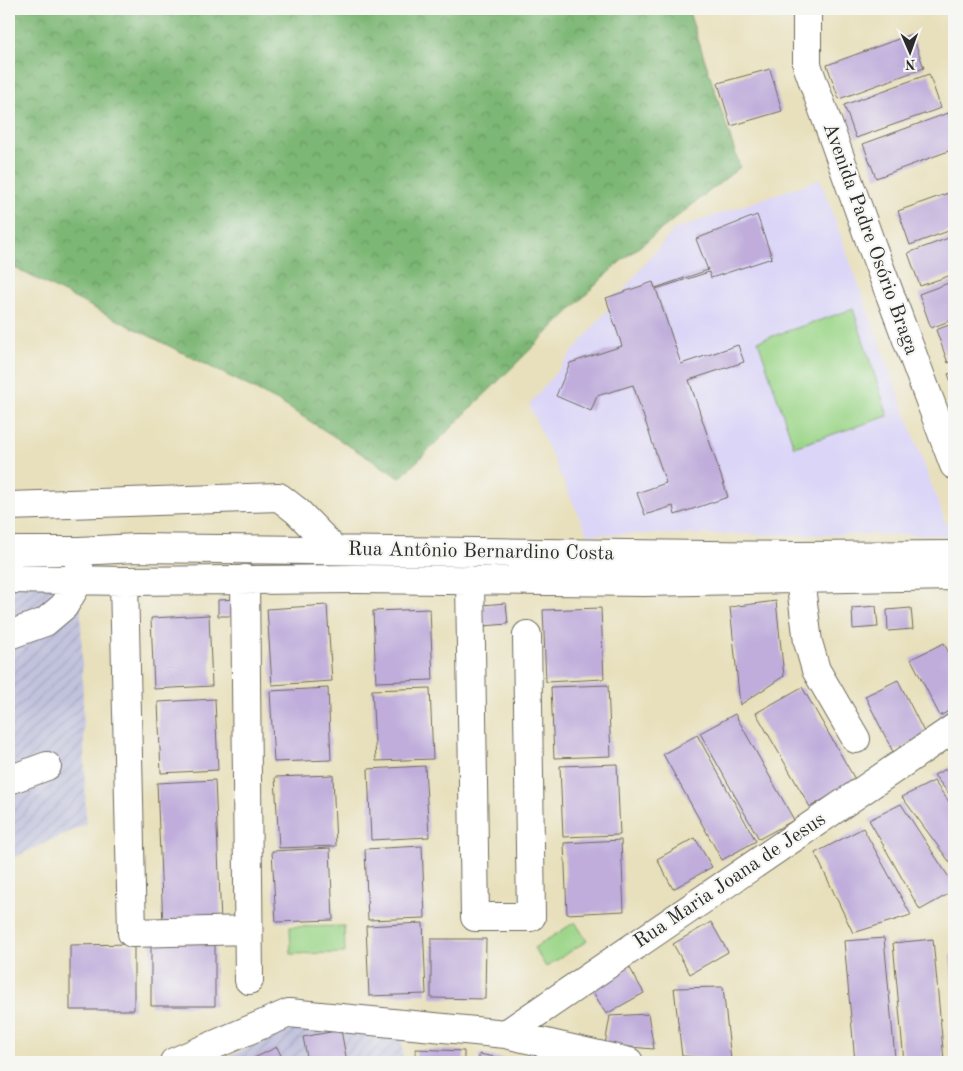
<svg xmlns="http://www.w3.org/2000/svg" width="963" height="1071" font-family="'Old Standard TT',serif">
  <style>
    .built { fill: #dbd6f7 }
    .industrial { fill: url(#industrial-furrows) }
    .grass { fill: #9cd689; stroke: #64805a }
    .forest { fill: url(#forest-crowns); stroke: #547150 }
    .building { fill: #c0addb }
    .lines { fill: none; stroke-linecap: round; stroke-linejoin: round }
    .minor-casing { stroke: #6d6a5e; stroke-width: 30 }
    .minor { stroke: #fff; stroke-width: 28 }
    .labels { text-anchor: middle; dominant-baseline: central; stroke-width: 4.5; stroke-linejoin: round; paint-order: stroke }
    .street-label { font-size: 20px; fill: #2b2b2b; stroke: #f6f6f2 }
  </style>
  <defs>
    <pattern id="industrial-furrows" width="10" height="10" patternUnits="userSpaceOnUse" patternTransform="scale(1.25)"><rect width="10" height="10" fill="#c1c2dd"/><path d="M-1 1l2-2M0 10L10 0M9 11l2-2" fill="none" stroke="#a6a7be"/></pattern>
    <pattern id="forest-crowns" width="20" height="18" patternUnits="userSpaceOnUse" patternTransform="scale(1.25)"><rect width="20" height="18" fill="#7db775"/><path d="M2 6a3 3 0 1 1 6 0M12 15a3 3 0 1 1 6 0" fill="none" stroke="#679560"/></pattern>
  </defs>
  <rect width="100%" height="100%" fill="#f6f6f2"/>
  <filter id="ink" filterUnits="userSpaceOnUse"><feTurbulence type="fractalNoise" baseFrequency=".02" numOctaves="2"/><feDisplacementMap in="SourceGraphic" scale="10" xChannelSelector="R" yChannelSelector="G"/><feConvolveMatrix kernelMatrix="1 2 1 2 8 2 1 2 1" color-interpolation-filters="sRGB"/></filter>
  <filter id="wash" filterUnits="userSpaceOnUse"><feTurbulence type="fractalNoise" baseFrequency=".0096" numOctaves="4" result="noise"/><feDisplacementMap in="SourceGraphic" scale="20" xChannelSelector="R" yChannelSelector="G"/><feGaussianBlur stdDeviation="1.12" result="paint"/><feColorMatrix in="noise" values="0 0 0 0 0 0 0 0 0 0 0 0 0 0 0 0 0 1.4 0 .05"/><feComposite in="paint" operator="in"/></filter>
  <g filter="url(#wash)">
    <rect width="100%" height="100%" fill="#e8e0bc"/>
    <!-- built -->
    <path class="built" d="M820 179 950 535 587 534 529 405 673 230Z"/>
    <!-- industrial -->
    <path class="industrial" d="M80 579 86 824 9 860V586Z
      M401 1023 403 1062H216L295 1028Z"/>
    <!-- grass -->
    <path class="grass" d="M853 309 888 416 794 447 758 341Z
      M575 922 587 941 546 967 534 948Z
      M344 926 345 953 291 954 290 927Z"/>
    <!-- forest -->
    <path class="forest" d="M9 9H688L740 167 615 266 400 478 278 401 9 265Z"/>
    <g id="blocks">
      <!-- building -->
      <path class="building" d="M912 34 924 68 839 99 827 65Z
        M770 69 782 111 731 126 718 83Z
        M929 74 941 108 856 138 844 105Z
        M948 113 954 131V149L876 178 863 144Z
        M954 191V229L910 245 898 211Z
        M757 215 772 258 711 278 709 272 656 289 681 364 738 345 744 362 689 380 728 497 675 515 673 506 645 515 637 493 666 483 633 385 597 396 591 411 556 396 570 363 622 346 606 298 653 282 655 288 708 270 696 239Z
        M954 236V274L920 286 908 253Z
        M954 281V319L931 328 919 294Z
        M954 323V361L948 363 936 330Z
        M954 372V390L948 374Z
        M240 599 241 616H218V600Z
        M776 601 784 676 740 705 730 607Z
        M506 603 508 624 483 626 482 605Z
        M327 605 332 681 272 685 267 609Z
        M876 606 878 627 853 629 852 608Z
        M601 608 604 679 546 682 543 610Z
        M911 608 913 629 888 631 887 610Z
        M430 609 433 680 376 682 373 611Z
        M209 615 212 686 154 689 151 618Z
        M944 643 954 664V708L940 716 911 659Z
        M898 680 926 736 893 752 865 696Z
        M608 685 611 756 554 758 551 687Z
        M802 687 856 781 810 807 756 713Z
        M328 688 331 760 274 762 270 691Z
        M430 688 433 759 376 761 372 690Z
        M215 699 218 770 161 773 158 702Z
        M735 714 794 820 759 839 700 733Z
        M697 735 756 841 722 860 663 754Z
        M617 764 620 835 563 837 560 766Z
        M954 765V800L934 775Z
        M425 766 429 837 371 840 368 769Z
        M333 775 336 846 279 848 275 777Z
        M215 780 221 922 163 925 157 783Z
        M934 781 954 809V868L902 797Z
        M901 804 954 885V891L920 910 869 820Z
        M863 828 911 915 853 933 815 853Z
        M695 838 712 867 673 889 657 859Z
        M621 840 624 911 567 914 564 843Z
        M422 846 425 918 368 920 365 849Z
        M330 848 333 920 276 922 272 851Z
        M711 922 728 952 690 974 673 944Z
        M423 923 426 994 369 996 366 926Z
        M884 938 895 1058 855 1062 844 941Z
        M431 939H486L485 999 431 998Z
        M933 939 944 1060 904 1062 893 943Z
        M215 940V1006H151V941Z
        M134 944V1010H70V945Z
        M954 954V991H953L950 955Z
        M627 963 644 993 606 1014 589 985Z
        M723 987 731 1060 682 1056 674 988Z
        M648 1014 654 1049 605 1045 610 1016Z
        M341 1030 347 1062H308L303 1037Z
        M277 1047 284 1062H246Z
        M416 1049 464 1051V1062H416Z
        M479 1054 515 1061V1062H479Z"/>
    </g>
  </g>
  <g filter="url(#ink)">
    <use href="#blocks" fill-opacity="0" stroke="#6d6a5e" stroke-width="1"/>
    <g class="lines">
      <defs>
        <path id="minor" d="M807 9V65L871 244 954 465
          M9 506 279 497 297 511 335 550
          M9 551H79L136 548 798 556 954 555
          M9 579 124 581 356 579 644 582 954 576
          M245 579 249 980
          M800 579 808 642 816 670 856 739
          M470 580 475 917H531L527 635
          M124 581 132 933 248 930
          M9 635 45 622 64 606 80 579 79 565
          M9 780 47 766
          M506 1034 954 728
          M174 1062 289 1013 506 1034 629 1062"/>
      </defs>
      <!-- minor casing -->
      <use href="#minor" class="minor-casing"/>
      <!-- minor -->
      <use href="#minor" class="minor"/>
    </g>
  </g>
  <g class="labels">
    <!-- street labels -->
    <g class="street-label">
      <text transform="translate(870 239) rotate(70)">Avenida Padre Osório Braga</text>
      <text transform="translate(481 552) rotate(1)">Rua Antônio Bernardino Costa</text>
      <text transform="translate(730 881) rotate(-34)">Rua Maria Joana de Jesus</text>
    </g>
  </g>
  <!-- margin -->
  <rect width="963" height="1071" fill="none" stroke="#f6f6f2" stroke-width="30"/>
  <!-- north arrow -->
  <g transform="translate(910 52) rotate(178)" stroke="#f6f6f2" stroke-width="4" paint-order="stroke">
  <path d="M0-4L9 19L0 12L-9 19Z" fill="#2b2b2b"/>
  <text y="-8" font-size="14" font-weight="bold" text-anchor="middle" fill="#2b2b2b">N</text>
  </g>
</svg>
